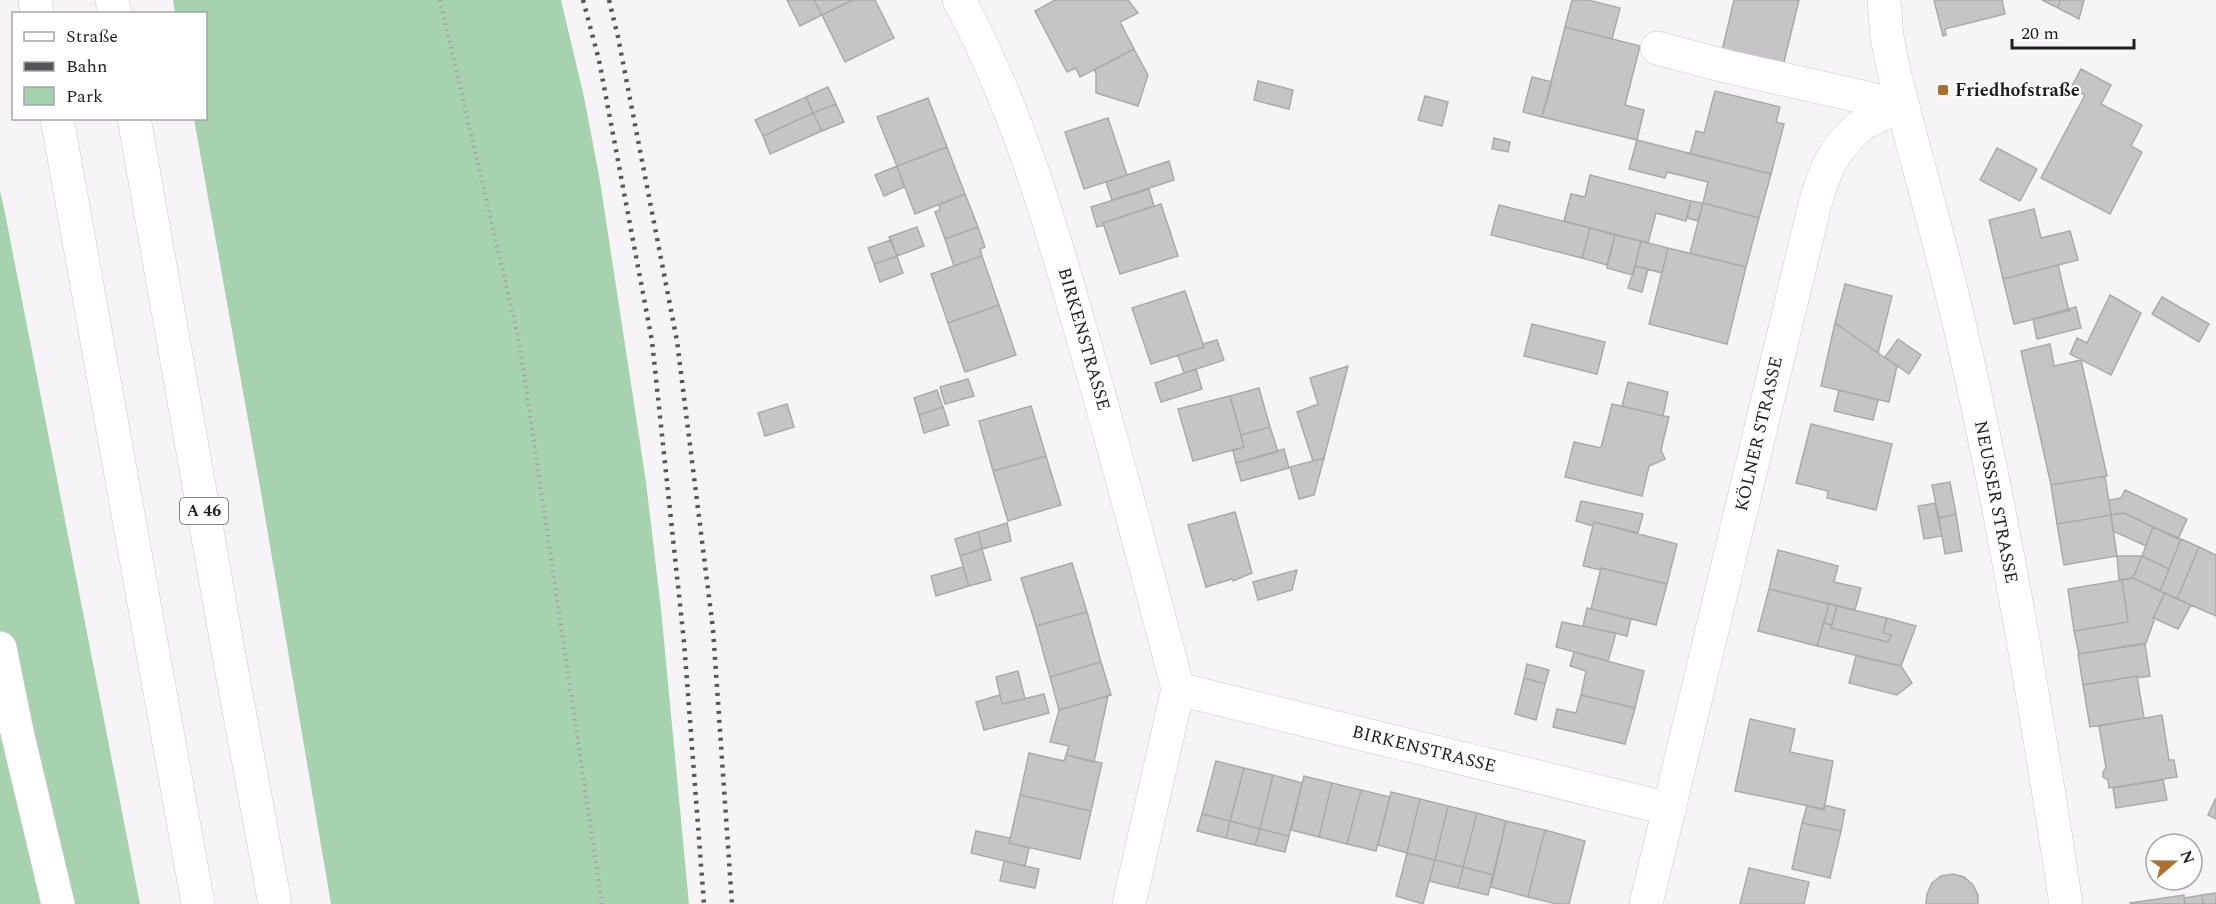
<svg xmlns="http://www.w3.org/2000/svg" width="2216" height="904" font-family="Spectral,serif">
  <style>
    .green { fill: #a7d2af }
    .building { fill: #c7c4c7; stroke: #aba9ac; stroke-width: 1.5 }
    .lines { fill: none; stroke-linecap: round; stroke-linejoin: round }
    .minor-casing { stroke: #ccc9cc; stroke-width: 34 }
    .major-casing { stroke: #ccc9cc; stroke-width: 34 }
    .highway-casing { stroke: #ccc9cc; stroke-width: 34 }
    .path { stroke: #a5a3a6; stroke-width: 4; stroke-dasharray: 1.5 4.5; stroke-linecap: butt }
    .minor { stroke: #fff; stroke-width: 33 }
    .major { stroke: #fff; stroke-width: 33 }
    .highway { stroke: #fff; stroke-width: 33 }
    .rail { stroke: #555456; stroke-width: 4.5; stroke-dasharray: 3 6; stroke-linecap: butt }
    .poi-dot { fill: #ab6f31; stroke: #fff; stroke-width: 2 }
    .labels { text-anchor: middle; dominant-baseline: central; stroke-width: 4.5; stroke-linejoin: round; paint-order: stroke }
    .shield { fill: #fff; stroke: #626263; stroke-width: 1.5 }
    .shield-label { font-size: 16px; font-weight: bold; fill: #1f1e20 }
    .poi-label { font-size: 18px; font-weight: bold; fill: #1f1e20; stroke: #fff; text-anchor: start }
    .street-label { font-size: 18px; fill: #1f1e20; stroke: #fff }
  </style>
  <rect width="100%" height="100%" fill="#f7f4f8"/>
  <!-- green -->
  <path class="green" d="M173 0H561L584 97 600 181 646 482 661 609 689 904H331L259 481 194 119 206 118V14L175 13Z
    M0 191 5 213 140 904H0Z"/>
  <!-- building -->
  <path class="building" d="M787 0H814L822 15 800 26Z
    M814 0H853L822 15Z
    M853 0H875L894 38 845 62 822 15Z
    M1055 0H1128L1138 13 1120 22 1134 49 1080 77 1076 68 1067 72 1035 11Z
    M1572 0H1588L1620 8 1612 39 1565 27Z
    M1734 0H1799L1783 66 1722 51Z
    M1934 0H2002L2005 14 1945 29 1946 35 1943 36Z
    M2042 0H2060L2058 8Z
    M2060 0H2084L2079 19 2058 8Z
    M1565 27 1640 46 1625 105 1644 110 1637 140 1542 117Z
    M1134 49 1148 75 1138 106 1096 93V73L1094 70Z
    M2081 69 2111 85 2101 104 2142 125 2131 146 2142 152 2110 214 2041 178 2085 95 2071 88Z
    M1532 77 1552 82 1542 117 1523 112Z
    M1258 81 1293 90 1289 109 1254 100Z
    M828 87 836 104 813 113 806 97Z
    M1715 91 1780 107 1776 122 1784 124 1771 174 1690 154 1696 131 1704 133Z
    M1425 96 1448 102 1442 126 1418 120Z
    M806 97 813 113 763 136 755 120Z
    M928 98 947 147 897 166 877 117Z
    M836 104 844 122 822 131 813 113Z
    M813 113 822 131 770 154 763 136Z
    M1108 118 1127 175 1084 189 1065 132Z
    M1494 138 1510 142 1508 152 1492 149Z
    M1637 140 1771 174 1759 218 1703 203 1708 182 1667 172 1665 178 1629 169Z
    M947 147 965 194 915 214 897 166Z
    M1997 148 2037 169 2020 201 1980 180Z
    M1169 161 1174 180 1112 200 1106 182Z
    M897 166 904 187 884 196 875 175Z
    M1590 175 1691 201 1686 221 1656 213 1648 243 1564 221 1571 194 1585 197Z
    M1149 189 1154 206 1103 223 1104 225 1097 227 1091 207Z
    M965 194 978 227 945 239 935 212 940 210 939 205Z
    M1691 201 1703 203 1698 221 1687 218Z
    M1703 203 1759 218 1746 267 1690 253Z
    M1161 204 1178 256 1120 274 1103 223Z
    M1499 205 1590 228 1582 258 1491 235Z
    M2034 209 2041 238 2070 231 2078 260 2003 279 1989 220Z
    M917 227 924 246 897 256 889 237Z
    M978 227 985 247 980 249 982 256 954 266 945 239Z
    M1590 228 1615 235 1607 265 1582 258Z
    M1615 235 1641 241 1633 275 1607 268Z
    M891 240 897 256 874 264 868 248Z
    M1641 241 1668 248 1662 273 1635 266Z
    M1668 248 1746 267 1727 344 1649 324Z
    M897 256 903 273 880 282 874 264Z
    M982 256 999 305 948 323 931 274Z
    M2058 265 2069 311 2014 324 2003 279Z
    M1635 266 1648 269 1642 292 1628 288Z
    M1845 284 1892 296 1878 353 1835 323Z
    M1185 291 1204 347 1151 364 1132 308Z
    M2110 295 2141 313 2111 375 2070 354 2077 338 2087 343Z
    M2162 297 2209 324 2199 342 2152 314Z
    M999 305 1016 355 965 372 948 323Z
    M2076 307 2081 328 2037 339 2033 319Z
    M1835 323 1897 366 1889 402 1821 386Z
    M1532 324 1605 342 1597 374 1524 356Z
    M1898 339 1921 355 1909 374 1885 357Z
    M1217 340 1224 360 1184 373 1178 355 1204 347 1203 344Z
    M2050 344 2054 366 2081 360 2107 476 2051 485 2021 351Z
    M1348 366 1324 458 1313 461 1297 412 1318 404 1310 378Z
    M1196 369 1202 389 1161 402 1155 383Z
    M968 379 974 396 945 404 940 387Z
    M1628 382 1668 392 1663 416 1622 406Z
    M1259 388 1270 427 1241 435 1230 396Z
    M937 390 943 407 919 415 914 398Z
    M1839 390 1878 400 1873 420 1834 411Z
    M1230 396 1244 447 1193 461 1178 409Z
    M787 404 794 427 765 436 758 413Z
    M1612 404 1669 417 1661 450 1665 459 1649 466 1642 496 1565 477 1574 442 1601 448Z
    M1031 406 1046 456 993 471 979 421Z
    M943 407 949 425 924 433 919 415Z
    M1811 424 1892 444 1876 510 1827 498 1828 491 1796 483Z
    M1270 427 1278 452 1236 463 1233 451 1244 447 1241 435Z
    M1284 449 1289 468 1241 481 1236 463Z
    M1046 456 1061 505 1008 521 993 471Z
    M1324 458 1314 495 1299 499 1290 467Z
    M2105 476 2111 515 2057 524 2051 485Z
    M1950 482 1956 514 1939 518 1932 485Z
    M2125 490 2187 519 2178 539 2124 513 2111 515 2109 500 2121 498Z
    M1581 501 1643 514 1638 533 1594 522 1593 526 1576 521Z
    M1935 503 1942 536 1924 539 1918 506Z
    M1235 512 1252 573 1233 581 1232 579 1206 587 1188 525Z
    M2124 513 2153 527 2146 546 2113 531 2111 515Z
    M1956 514 1962 551 1945 554 1939 518Z
    M2111 515 2117 556 2064 565 2057 524Z
    M1594 522 1677 544 1667 584 1601 568V570L1583 566Z
    M1007 523 1011 541 982 549 978 532Z
    M2153 527 2181 539 2169 569 2142 556Z
    M978 532 982 549 960 556 955 539Z
    M2181 539 2199 547 2177 599 2160 591Z
    M2199 547 2216 555V616L2177 599Z
    M982 549 991 580 969 586 960 556Z
    M1778 550 1838 566 1834 582 1861 588 1855 610 1769 589Z
    M2117 556H2142L2133 578 2119 580Z
    M2142 556 2169 569 2160 591 2133 578Z
    M1072 563 1087 612 1036 626 1021 578Z
    M963 567 969 586 936 596 931 576Z
    M1601 568 1667 584 1656 625 1591 609Z
    M1297 570 1292 590 1258 600 1253 582Z
    M2133 578 2165 593 2153 618H2155L2146 643 2079 654 2074 631 2128 622 2122 580Z
    M2122 580 2128 622 2074 631 2068 589Z
    M1769 589 1829 604 1817 646 1758 631Z
    M2165 593 2191 605 2178 629 2153 618Z
    M1829 604 1837 606 1832 625 1824 623Z
    M1837 606 1887 618 1883 633 1891 635 1888 642 1831 628Z
    M1587 608 1631 619 1627 636 1583 626Z
    M1087 612 1101 662 1050 677 1036 626Z
    M1887 618 1916 626 1901 666 1817 646 1824 623 1832 625 1831 628 1888 642 1891 635 1883 633Z
    M1562 622 1616 633 1608 661 1556 647Z
    M2145 644 2150 676 2137 678V676L2083 685 2078 654Z
    M1574 652 1644 671 1635 708 1581 695 1586 671 1570 666Z
    M1856 656 1901 666 1912 683 1897 695 1849 683Z
    M1101 662 1111 695 1059 710 1050 677Z
    M1527 664 1549 670 1545 684 1524 678Z
    M1018 671 1025 699 1002 704 996 677Z
    M2137 676 2144 718 2090 727 2083 685Z
    M1524 678 1545 684 1536 720 1515 714Z
    M1044 694 1049 713 984 730 976 702 1000 695 1002 704Z
    M1581 695 1635 708 1625 744 1553 727 1557 709 1576 713Z
    M1108 696 1094 762 1066 755 1069 746 1050 742 1059 710Z
    M2162 715 2169 760H2174L2177 777 2109 788 2108 780 2103 777V772L2106 768 2099 726Z
    M1750 719 1795 729 1790 752 1833 761 1824 809 1735 791Z
    M1029 753 1064 761 1066 755 1102 763 1091 811 1020 795Z
    M1216 761 1244 768 1230 821 1202 814Z
    M1244 768 1273 775 1260 829 1230 821Z
    M1273 775 1302 783 1289 836 1260 829Z
    M1304 776 1332 783 1319 837 1291 830Z
    M2163 780 2167 800 2116 808 2113 788Z
    M1332 783 1361 790 1347 844 1319 837Z
    M1361 790 1390 797 1376 851 1347 844Z
    M1391 792 1420 799 1407 853 1378 845Z
    M1020 795 1091 811 1080 859 1009 843Z
    M2216 798V819L2208 815Z
    M1420 799 1448 806 1435 860 1407 853Z
    M1824 805 1845 810 1841 831 1802 823 1807 806 1824 810Z
    M1448 806 1477 813 1463 867 1435 860Z
    M1477 813 1506 821 1493 875 1463 867Z
    M1202 814 1230 821 1226 838 1197 831Z
    M1230 821 1260 829 1255 845 1226 838Z
    M1506 821 1545 830 1528 897 1491 887Z
    M1802 823 1841 831 1830 878 1792 869Z
    M1260 829 1289 836 1285 852 1255 845Z
    M1545 830 1585 841 1569 904H1557L1528 897Z
    M976 831 1010 838 1009 843 1029 848 1025 866 971 853Z
    M1407 853 1435 860 1423 904 1396 896Z
    M1435 860 1463 867 1458 888 1429 881Z
    M1004 861 1039 869 1035 888 1000 881Z
    M1463 867 1493 875 1488 895 1458 888Z
    M1749 868 1809 882 1804 904H1740Z
    M1953 874 1964 877 1973 885 1978 895V904H1926L1927 894 1932 883 1941 876Z
    M2216 893V904H2203L2202 895Z
    M2184 895 2185 904H2131L2130 903Z
    M2202 895 2203 904H2185L2184 898Z"/>
  <g class="lines">
    <defs>
      <path id="minor" d="M959 0C1017 108 1049 218 1082 335 1116 453 1147 571 1178 689L1670 809
        M1657 48 1725 66 1903 106
        M0 648 17 732 58 904
        M1129 904 1178 689
        M1646 904 1815 204C1823 175 1833 149 1857 129 1869 118 1888 113 1903 106"/>
      <path id="major" d="M1884 0 1887 37 1894 72C1916 160 1942 247 1962 336 2005 523 2037 714 2066 904"/>
      <path id="highway" d="M35 0 37 14
        M112 0 115 14
        M57 118 198 904
        M134 118 231 667 275 904"/>
    </defs>
    <!-- minor casing -->
    <use href="#minor" class="minor-casing"/>
    <!-- major casing -->
    <use href="#major" class="major-casing"/>
    <!-- highway casing -->
    <use href="#highway" class="highway-casing"/>
    <!-- path -->
    <path class="path" d="M440 0 519 341 602 904"/>
    <!-- minor -->
    <use href="#minor" class="minor"/>
    <!-- major -->
    <use href="#major" class="major"/>
    <!-- highway -->
    <use href="#highway" class="highway"/>
    <!-- rail -->
    <path class="rail" d="M583 0 599 60 652 341 684 642 704 904
      M609 0 618 37 677 341 713 629 732 904"/>
  </g>
  <!-- markers -->
  <rect class="poi-dot" x="1937" y="84" width="12" height="12" rx="3"/>
  <g class="labels">
    <!-- shield labels -->
    <rect class="shield" x="180" y="498" width="48" height="26" rx="4.5"/>
    <g class="shield-label">
      <text x="204" y="511">A 46</text>
    </g>
    <!-- poi labels -->
    <g class="poi-label">
      <text x="1955" y="90">Friedhofstraße</text>
    </g>
    <!-- street labels -->
    <g class="street-label">
      <text transform="translate(1084 339) rotate(74)">BIRKENSTRASSE</text>
      <text transform="translate(1759 434) rotate(-77)">KÖLNER STRASSE</text>
      <text transform="translate(1996 502) rotate(79)">NEUSSER STRASSE</text>
      <text transform="translate(1424 749) rotate(14)">BIRKENSTRASSE</text>
    </g>
  </g>
  <!-- legend -->
  <rect x="12" y="12" width="195" height="108" fill="#ffffff" stroke="#a5a5a6" stroke-width="1.5"/>
  <rect x="24" y="32" width="30" height="9" fill="#ffffff" stroke="#a5a5a6" stroke-width="1.5"/>
  <text x="66" y="42" font-size="18" fill="#1f1e20">Straße</text>
  <rect x="24" y="62" width="30" height="9" fill="#555456" stroke="#a5a5a6" stroke-width="1.5"/>
  <text x="66" y="72" font-size="18" fill="#1f1e20">Bahn</text>
  <rect x="24" y="87" width="30" height="18" fill="#a7d2af" stroke="#a5a5a6" stroke-width="1.5"/>
  <text x="66" y="102" font-size="18" fill="#1f1e20">Park</text>
  <!-- north arrow -->
  <g transform="translate(2174 862) rotate(70)"><circle r="28" fill="#ffffff" stroke="#a5a5a6" stroke-width="1.5"/>
  <path d="M0-4.5L10 22L0 15L-10 22Z" fill="#ab6f31"/>
  <text y="-9" font-size="16" font-weight="bold" text-anchor="middle" fill="#1f1e20">N</text>
  </g>
  <!-- scale -->
  <path d="M2012 39v9h122v-9" fill="none" stroke="#1f1e20" stroke-width="3"/>
  <text x="2021" y="39" font-size="18" fill="#1f1e20" stroke="#ffffff" stroke-width="4.5" paint-order="stroke">20 m</text>
</svg>
